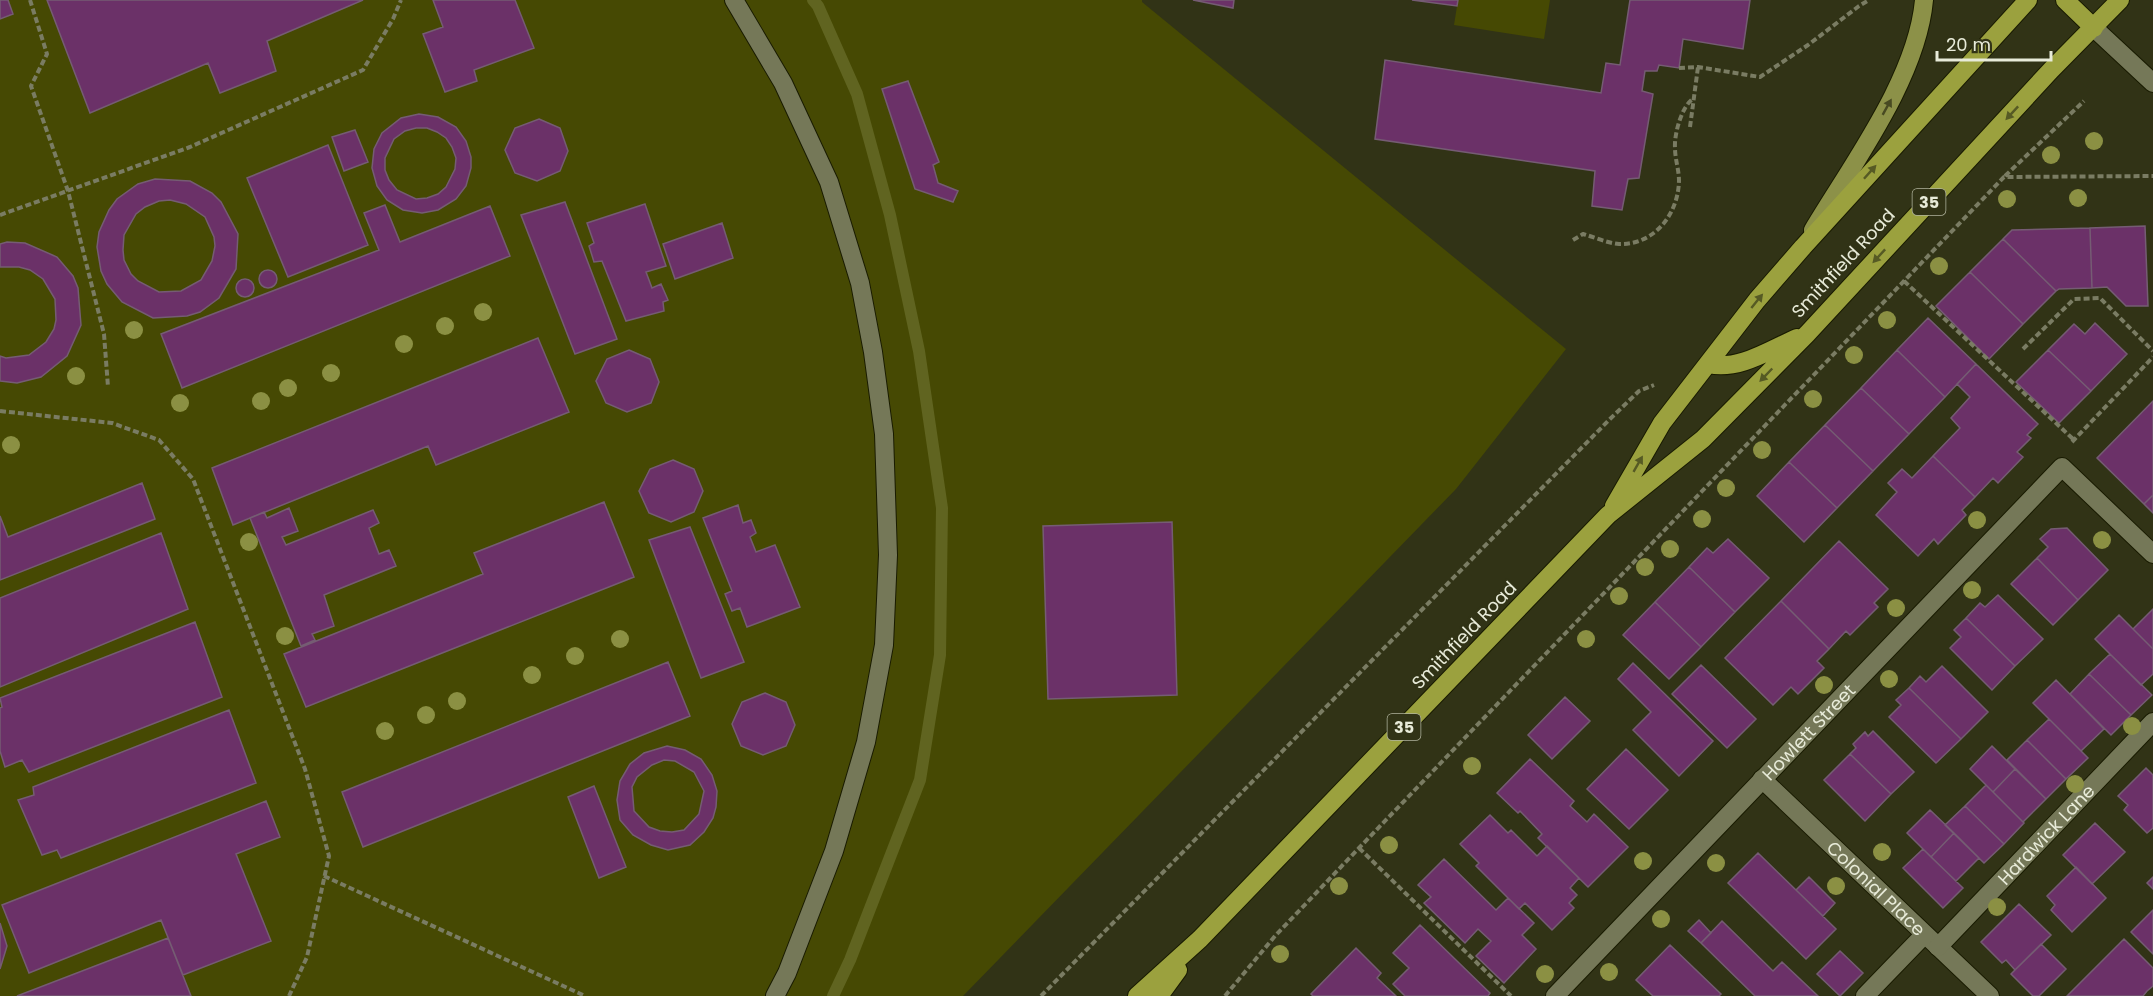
<svg xmlns="http://www.w3.org/2000/svg" width="2153" height="996" font-family="Poppins,sans-serif">
  <style>
    .green { fill: #464903 }
    .lines { fill: none; stroke-linecap: round; stroke-linejoin: round }
    .stream { stroke: #606420; stroke-width: 12 }
    .building { fill: #6b3168; stroke: #755c73; stroke-width: 1.5; fill-rule: evenodd }
    .minor-casing { stroke: #191b00; stroke-width: 20 }
    .major-casing { stroke: #191b00; stroke-width: 20 }
    .highway-casing { stroke: #191b00; stroke-width: 20 }
    .path { stroke: #7a7c63; stroke-width: 4; stroke-dasharray: 6 3; stroke-linecap: butt }
    .minor { stroke: #757858; stroke-width: 18 }
    .major { stroke: #8c9148; stroke-width: 18 }
    .highway { stroke: #9ba13e; stroke-width: 18 }
    .tree { fill: #8b9043 }
    .oneway { fill: #484a22 }
    .oneway2 { fill: #565a24 }
    .labels { text-anchor: middle; dominant-baseline: central; stroke-width: 4.5; stroke-linejoin: round; paint-order: stroke }
    .shield { fill: #313316; stroke: #b1b49e; stroke-width: 1.5 }
    .shield-label { font-size: 16px; font-weight: bold; fill: #e8ebd9 }
    .street-label { font-size: 18px; fill: #e8ebd9; stroke: #313316 }
  </style>
  <rect width="100%" height="100%" fill="#313316"/>
  <!-- green -->
  <path class="green" d="M0 0H1142V2L1566 349 1456 489 963 996H0Z
    M1458 0H1550L1544 39 1454 25Z"/>
  <g class="lines">
    <!-- stream -->
    <path class="stream" d="M813 0 818 6 857 94 890 215 919 351 942 508 940 655 920 780 850 960 833 996"/>
  </g>
  <!-- building -->
  <path class="building" d="M0 0H8L13 14 0 19Z
    M47 0H363L267 41 276 71 220 93 208 63 90 113Z
    M433 0H515L534 48 474 70 477 81 445 92 423 34 443 27Z
    M1193 0H1234L1233 8Z
    M1412 0H1458L1457 6Z
    M1630 0H1750L1743 49 1683 39 1679 68 1659 65 1657 71H1645L1642 91 1653 94 1639 178 1628 179 1622 210 1592 206 1595 171 1375 139 1385 60 1601 93 1606 63 1620 65Z
    M908 81 939 162 933 165 938 183 958 191 953 202 915 189 882 89Z
    M419 114 438 117 456 127 466 141 471 157V168L466 186 456 199 438 210 422 213 403 210 387 200 377 186 372 168 374 149 382 133 401 118ZM416 128H427L437 132 446 138 452 147 456 158 455 169 446 187 438 194 427 198 416 199 397 190 389 180 385 170V158L394 139 405 131Z
    M539 119 560 128 568 151 560 171 537 181 515 173 505 150 515 128Z
    M355 130 368 162 344 171 332 137Z
    M328 145 368 245 288 277 247 178Z
    M155 179 190 181 212 193 221 202 238 234 236 269 219 298 200 312 187 316 153 318 122 302 107 284 101 271 97 247 99 232 109 210 117 199 138 184ZM170 200 186 204 205 217 214 237 215 246 212 261 201 280 181 291 159 292 138 281 131 274 124 260 123 250 124 235 136 214 145 207 159 201Z
    M565 202 617 339 575 354 521 215Z
    M645 204 666 266 646 272 652 288 661 284 668 300 663 302 664 311 626 321 602 261 594 262 589 246 594 243 587 223Z
    M385 205 400 242 490 206 510 256 182 388 161 334 379 250 364 213Z
    M722 223 733 258 675 279 663 244Z
    M2145 226 2148 306H2126L2107 287 2092 288 2090 228Z
    M2090 228 2092 288 2059 289 2056 291 2003 239 2012 230Z
    M2003 239 2056 291 2023 324 1970 272Z
    M7 242 25 243 57 257 73 276 78 288 81 325 67 356 41 377 17 383 0 381V356L6 358 29 355 46 342 54 329 56 320 55 299 43 279 30 270 19 267H0V244Z
    M259 279a9 9 0 1 1 18 0a9 9 0 1 1-18 0Z
    M1970 272 2023 324 1989 359 1936 306Z
    M236 288a9 9 0 1 1 18 0a9 9 0 1 1-18 0Z
    M1928 318 1976 364 1945 397 1897 350Z
    M2095 323 2127 354 2091 391 2048 350 2074 324 2085 334Z
    M538 338 569 412 436 465 428 446 233 525 212 468Z
    M629 350 650 359 659 382 651 403 627 412 606 403 596 381 607 359Z
    M1897 350 1945 397 1909 434 1861 388Z
    M2048 350 2091 391 2059 423 2016 382Z
    M1976 364 2038 424 2027 435 2031 438 2017 452 2023 457 1998 483 1993 478 1975 497 1933 456 1960 428 1951 418 1970 397 1957 384Z
    M1861 388 1909 434 1873 471 1825 425Z
    M2153 401V495L2144 504 2097 458Z
    M1825 425 1873 471 1837 508 1789 462Z
    M1933 456 1975 497 1962 510 1966 515 1938 544 1934 539 1918 556 1876 515 1897 492 1888 483 1902 469 1912 478Z
    M673 460 694 469 703 491 694 512 671 522 649 513 639 491 650 469Z
    M1789 462 1837 508 1804 542 1757 496Z
    M142 483 155 519 0 580V516L8 537Z
    M2153 495V513L2144 504Z
    M604 502 634 577 306 707 284 654 483 574 474 553Z
    M738 505 743 523 751 520 756 533 750 537 756 552 775 545 800 607 747 627 740 608 732 611 725 594 732 591 703 518Z
    M289 508 298 531 282 537 286 545 373 510 379 523 369 528 379 554 389 550 396 566 324 595 334 626 312 634 315 640 301 646 250 518 264 512 267 518Z
    M1172 522 1177 695 1048 699 1043 526Z
    M690 527 744 662 701 678 649 540Z
    M2067 528 2108 570 2078 600 2037 558 2048 547 2040 539 2051 529Z
    M161 533 188 609 0 687V598Z
    M1728 539 1769 578 1735 612 1689 567 1707 548 1713 553Z
    M1839 541 1888 589 1874 603 1878 607 1850 635 1846 631 1829 649 1781 601Z
    M2037 558 2078 600 2053 625 2011 584Z
    M1689 567 1735 612 1701 647 1655 602Z
    M1998 595 2043 639 2015 666 1966 618 1980 603 1985 607Z
    M1781 601 1829 649 1817 661 1824 668 1798 694 1791 687 1773 705 1725 658Z
    M1655 602 1701 647 1669 679 1623 635Z
    M2153 609V649L2133 629Z
    M2119 615 2153 649V674L2141 685 2095 639Z
    M1966 618 2015 666 1992 690 1950 648 1961 637 1954 630Z
    M195 622 222 697 29 772 22 760 5 767 0 751V708L2 707 0 698Z
    M2110 654 2152 695 2131 715 2089 674Z
    M668 662 690 716 363 847 342 792Z
    M1633 663 1713 741 1679 776 1633 730 1651 712 1618 679Z
    M1701 665 1756 719 1727 748 1672 694Z
    M1942 666 1988 712 1961 739 1909 688 1920 676 1926 682Z
    M2089 674 2131 715 2111 735 2070 694Z
    M2056 680 2104 729 2081 751 2033 703Z
    M1909 688 1961 739 1936 763 1889 717 1901 705 1896 700Z
    M765 693 786 702 795 725 786 746 763 755 741 746 732 724 742 702Z
    M1565 697 1590 721 1552 759 1528 735Z
    M229 710 256 783 61 858 57 850 42 855 18 800 34 795 33 787Z
    M2049 719 2088 758 2066 779 2027 740Z
    M1873 731 1914 772 1891 794 1850 754 1856 748 1853 744 1865 732 1868 736Z
    M2027 740 2066 779 2046 799 2007 760Z
    M667 746 685 750 701 759 712 775 717 791 716 807 713 818 704 832 690 845 668 850 651 845 633 835 620 820 617 800 620 781 630 764 644 753ZM664 760 675 761 694 772 704 791 699 814 684 830 672 832 660 831 649 827 634 811 632 787 637 777 652 765Z
    M1992 746 2015 769 1993 792 1970 769Z
    M1626 749 1668 790 1629 829 1587 789Z
    M1850 754 1891 794 1865 821 1824 780Z
    M1530 759 1574 801 1570 806 1587 822 1594 814 1628 847 1588 887 1538 838 1542 834 1520 811 1518 813 1497 793Z
    M2146 768 2153 775V828L2147 833 2124 810 2128 805 2118 796Z
    M2015 769 2046 799 2023 822 1993 792Z
    M1986 785 2024 823 2004 844 1965 806Z
    M594 786 626 867 599 878 568 797Z
    M266 801 280 837 236 854 271 941 183 975 161 920 29 973 2 905Z
    M1965 806 2004 844 1984 863 1945 825Z
    M1930 810 1954 833 1931 857 1907 833Z
    M1490 815 1508 833 1511 830 1537 856 1547 846 1579 878 1570 888 1577 895 1569 903 1574 908 1552 930 1525 903 1519 909 1476 866 1479 863 1460 844Z
    M2095 823 2125 852 2092 884 2063 855Z
    M1954 833 1979 858 1956 881 1931 857Z
    M1923 849 1963 888 1943 908 1903 868Z
    M1758 853 1836 929 1806 959 1728 883Z
    M1444 859 1496 910 1508 898 1534 923 1522 935 1536 949 1504 983 1476 956 1491 941 1478 929 1465 943 1424 903 1431 897 1418 885Z
    M2076 867 2106 898 2072 932 2051 910 2055 905 2047 896Z
    M1809 877 1835 903 1823 916 1796 890Z
    M2153 877V889L2147 883Z
    M2019 904 2051 935 2015 970 2006 960 2002 963 1981 942Z
    M2153 910V954L2131 932Z
    M1699 920 1711 933 1701 943 1688 931Z
    M1722 921 1773 971 1782 962 1818 996H1755L1701 943Z
    M0 923 7 946 0 969Z
    M1420 925 1490 993 1488 996H1405L1393 984 1409 968 1393 953Z
    M168 938 191 996H17Z
    M2124 939 2153 968V986L2147 991 2143 996H2067Z
    M2041 944 2066 969 2039 996H2033L2011 974Z
    M1670 945 1721 994 1719 996H1653L1636 980Z
    M1356 948 1381 973 1377 978 1396 996H1313L1311 994Z
    M1840 951 1863 973 1840 996 1817 974Z"/>
  <g class="lines">
    <defs>
      <g id="minor">
        <path d="M734 0 783 83 829 182 860 283 873 352 884 434 888 555 884 645 866 742 834 851 787 973 775 996"/>
        <path d="M2094 28 2153 83"/>
        <path id="s1" d="M1762 779 1990 996"/>
        <path id="s2" d="M1938 947 2153 722"/>
        <path id="s3" d="M1555 996 2062 467 2153 554"/>
        <path d="M1865 996 1924 935"/>
      </g>
      <path id="major" d="M1813 230C1853 163 1917 78 1924 0"/>
      <path id="highway" d="M2065 0 2094 28
        M1709 364C1739 371 1771 349 1797 338
        M1614 506 1662 423 1757 300 1803 247 2028 0
        M1137 996 1200 939 1608 515 1703 439 1807 334 2051 70 2120 0
        M1159 996 1178 970"/>
    </defs>
    <!-- minor casing -->
    <use href="#minor" class="minor-casing"/>
    <!-- major casing -->
    <use href="#major" class="major-casing"/>
    <!-- highway casing -->
    <use href="#highway" class="highway-casing"/>
    <!-- path -->
    <path class="path" d="M30 0 47 54 31 86 68 191 104 334 108 387
      M1679 68 1698 67 1760 77 1808 45 1859 6 1869 0
      M1690 127 1698 67
      M2005 176 2084 101
      M0 215 190 147 363 70 393 19 401 0
      M1573 240 1583 234C1594 237 1607 243 1619 244 1654 245 1678 215 1679 181 1679 170 1675 159 1675 148 1674 134 1682 105 1694 98
      M1904 281 2073 439
      M2023 349 2074 299 2100 298 2153 351
      M0 411 112 423 159 440 193 479 305 769 329 856 307 957 289 996
      M2072 442 2153 357
      M1359 848 1511 996
      M324 876 585 996
      M1041 996 1610 419 1639 391 1654 385
      M1225 996 1275 936 1359 848 2004 177 2153 176"/>
    <!-- minor -->
    <use href="#minor" class="minor"/>
    <!-- major -->
    <use href="#major" class="major"/>
    <!-- highway -->
    <use href="#highway" class="highway"/>
  </g>
  <!-- trees -->
  <g class="tree">
    <circle cx="2094" cy="141" r="9"/>
    <circle cx="2051" cy="155" r="9"/>
    <circle cx="2078" cy="198" r="9"/>
    <circle cx="2007" cy="199" r="9"/>
    <circle cx="1939" cy="266" r="9"/>
    <circle cx="483" cy="312" r="9"/>
    <circle cx="1887" cy="320" r="9"/>
    <circle cx="445" cy="326" r="9"/>
    <circle cx="134" cy="330" r="9"/>
    <circle cx="404" cy="344" r="9"/>
    <circle cx="1854" cy="355" r="9"/>
    <circle cx="331" cy="373" r="9"/>
    <circle cx="76" cy="376" r="9"/>
    <circle cx="288" cy="388" r="9"/>
    <circle cx="1813" cy="399" r="9"/>
    <circle cx="261" cy="401" r="9"/>
    <circle cx="180" cy="403" r="9"/>
    <circle cx="11" cy="445" r="9"/>
    <circle cx="1762" cy="450" r="9"/>
    <circle cx="1726" cy="488" r="9"/>
    <circle cx="1702" cy="519" r="9"/>
    <circle cx="1977" cy="520" r="9"/>
    <circle cx="2102" cy="540" r="9"/>
    <circle cx="249" cy="542" r="9"/>
    <circle cx="1670" cy="549" r="9"/>
    <circle cx="1645" cy="567" r="9"/>
    <circle cx="1972" cy="590" r="9"/>
    <circle cx="1619" cy="596" r="9"/>
    <circle cx="1896" cy="608" r="9"/>
    <circle cx="285" cy="636" r="9"/>
    <circle cx="620" cy="639" r="9"/>
    <circle cx="1586" cy="639" r="9"/>
    <circle cx="575" cy="656" r="9"/>
    <circle cx="532" cy="675" r="9"/>
    <circle cx="1889" cy="679" r="9"/>
    <circle cx="1824" cy="685" r="9"/>
    <circle cx="457" cy="701" r="9"/>
    <circle cx="426" cy="715" r="9"/>
    <circle cx="2132" cy="726" r="9"/>
    <circle cx="385" cy="731" r="9"/>
    <circle cx="1472" cy="766" r="9"/>
    <circle cx="2075" cy="784" r="9"/>
    <circle cx="1389" cy="845" r="9"/>
    <circle cx="1882" cy="852" r="9"/>
    <circle cx="1643" cy="861" r="9"/>
    <circle cx="1716" cy="863" r="9"/>
    <circle cx="1339" cy="886" r="9"/>
    <circle cx="1836" cy="886" r="9"/>
    <circle cx="1997" cy="907" r="9"/>
    <circle cx="1661" cy="919" r="9"/>
    <circle cx="1280" cy="954" r="9"/>
    <circle cx="1609" cy="972" r="9"/>
    <circle cx="1545" cy="974" r="9"/>
  </g>
  <!-- one-way arrows -->
  <defs><path id="oneway-solid" d="M-6-.8H1V-3.2L6.5 0L1 3.2V.8H-6Z" transform="scale(1.5)"/></defs>
  <use class="oneway" href="#oneway-solid" transform="translate(1887 107) rotate(-61)"/>
  <g class="oneway2">
    <use href="#oneway-solid" transform="translate(2012 113) rotate(133)"/>
    <use href="#oneway-solid" transform="translate(1870 172) rotate(-48)"/>
    <use href="#oneway-solid" transform="translate(1879 256) rotate(133)"/>
    <use href="#oneway-solid" transform="translate(1757 301) rotate(-51)"/>
    <use href="#oneway-solid" transform="translate(1766 375) rotate(134)"/>
    <use href="#oneway-solid" transform="translate(1638 464) rotate(-60)"/>
  </g>
  <g class="labels">
    <!-- shield labels -->
    <g class="shield">
      <rect x="1912.5" y="189" width="33" height="26" rx="4.5"/>
      <rect x="1387.5" y="714" width="33" height="26" rx="4.5"/>
    </g>
    <g class="shield-label">
      <text x="1929" y="202">35</text>
      <text x="1404" y="727">35</text>
    </g>
    <!-- street labels -->
    <g class="street-label">
      <text transform="translate(1843 263) rotate(-47)">Smithfield Road</text>
      <text transform="translate(1464 635) rotate(-46)">Smithfield Road</text>
      <text stroke="none"><textPath href="#s3" startOffset="366">Howlett Street</textPath></text>
      <text stroke="none"><textPath href="#s2" startOffset="156">Hardwick Lane</textPath></text>
      <text stroke="none"><textPath href="#s1" startOffset="158">Colonial Place</textPath></text>
    </g>
  </g>
  <!-- scale -->
  <path d="M1937 51v9h114v-9" fill="none" stroke="#e8ebd9" stroke-width="3"/>
  <text x="1946" y="51" font-size="18" fill="#e8ebd9" stroke="#313316" stroke-width="4.5" paint-order="stroke">20 m</text>
</svg>
